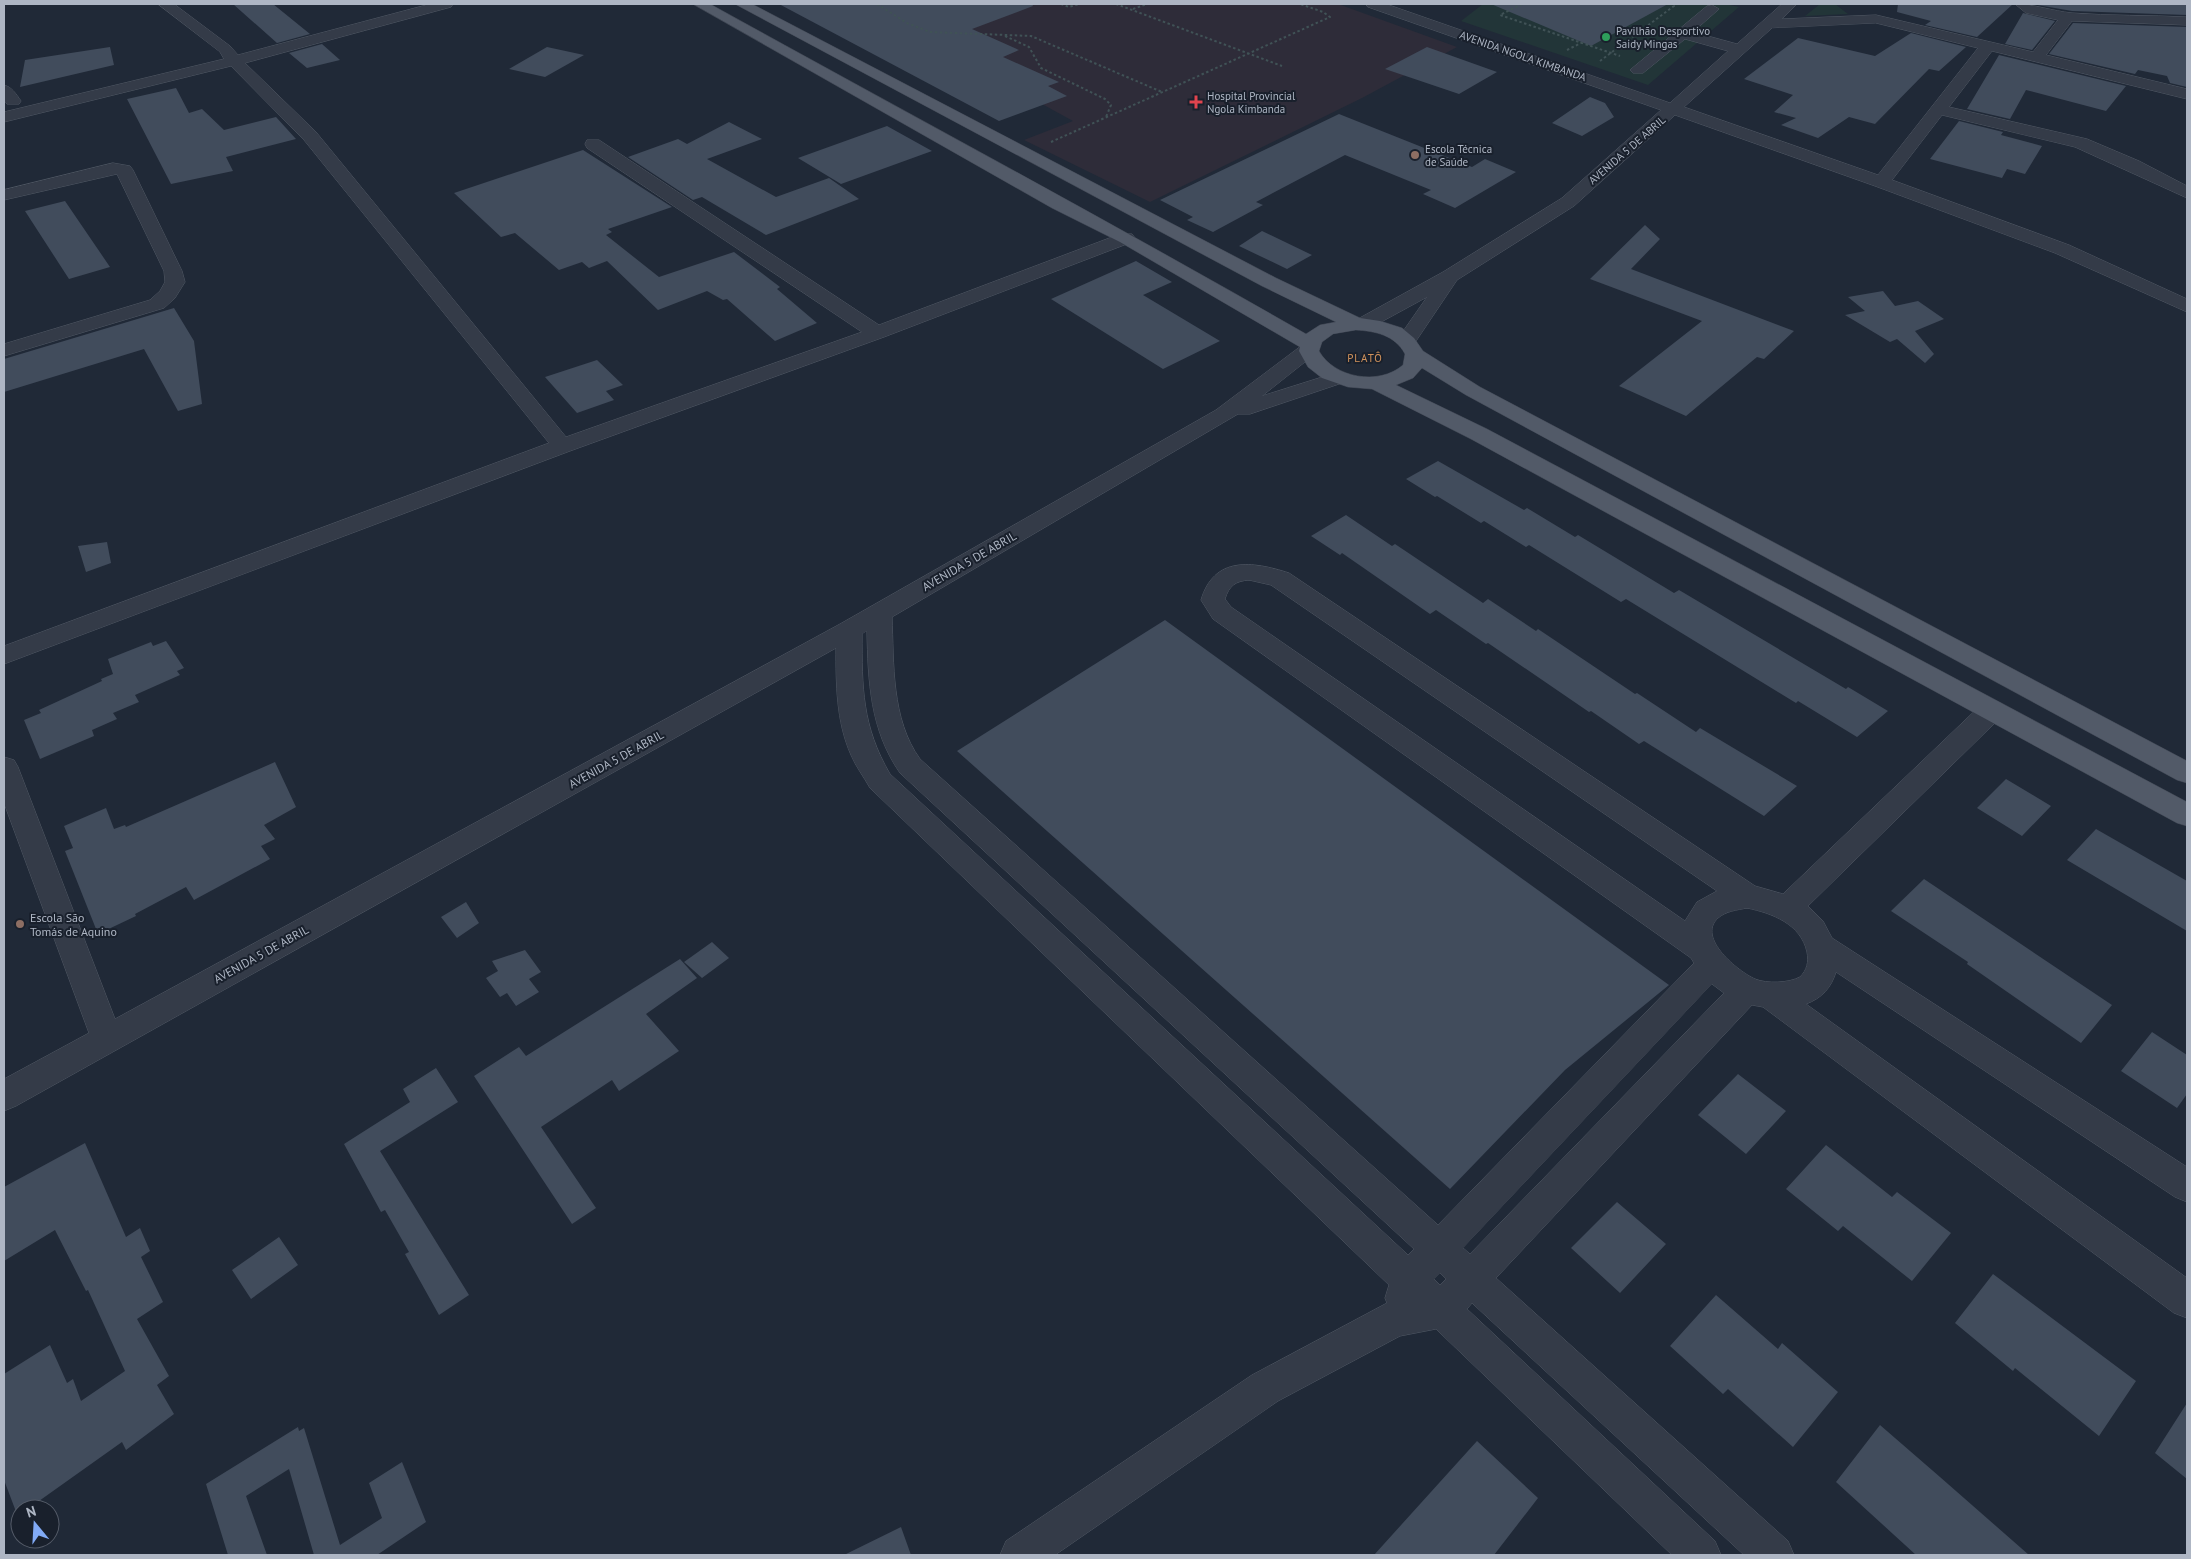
<svg xmlns="http://www.w3.org/2000/svg" width="2191" height="1559" font-family="'PT Sans',sans-serif">
  <style>
    .medical { fill: #2e2c39 }
    .green { fill: #223538 }
    .building { fill: #414c5c }
    .lines { fill: none; stroke-linecap: round; stroke-linejoin: round }
    .minor-casing { stroke: #515965; stroke-width: 1 }
    .major-casing { stroke: #3d4451; stroke-width: 1 }
    .path { stroke: #405256; stroke-width: 2; stroke-dasharray: 2.5 2.5; stroke-linecap: butt }
    .minor { fill: #343b48; fill-rule: evenodd }
    .major { fill: #525a68; fill-rule: evenodd }
    .leisure-dot { fill: #2e9e5b; stroke: #19202c; stroke-width: 2 }
    .health-dot { fill: #e0444e; stroke: #19202c; stroke-width: 2 }
    .education-dot { fill: #8d6e63; stroke: #19202c; stroke-width: 2 }
    .labels { text-anchor: middle; dominant-baseline: central; stroke-width: 4; stroke-linejoin: round; paint-order: stroke }
    .far-poi-label { font-size: 11px; fill: #aeb6c4; stroke: #19202c; text-anchor: start }
    .far-street-label { font-size: 11px; fill: #aeb6c4; stroke: #19202c }
    .far-neighbourhood-label { font-size: 11px; letter-spacing: 1px; fill: #d2935c; stroke: #19202c }
    .street-label { font-size: 12px; fill: #aeb6c4; stroke: #19202c }
    .poi-label { font-size: 12px; fill: #aeb6c4; stroke: #19202c; text-anchor: start }
  </style>
  <rect width="100%" height="100%" fill="#202937"/>
  <!-- medical -->
  <path class="medical" d="M859 4H1338L1457 47 1362 98 1150 202 1024 140 1073 121Z"/>
  <!-- green -->
  <path class="green" d="M1483 4H1725L1739 7 1648 85 1461 21Z
    M1820 4H1835L1848 14 1805 16Z"/>
  <!-- building -->
  <path class="building" d="M233 4H273L310 34 277 43Z
    M779 4H1032L1033 6 972 29 1019 50 1003 57 1059 82 1048 86 1067 96 999 121Z
    M1491 4H1668L1591 46Z
    M1898 4H2013L1977 37 1925 25 1931 21 1897 12Z
    M2032 4H2187V15L2072 11Z
    M2023 13 2055 21 2032 50 2005 44Z
    M2073 23 2187 27V87L2170 83 2167 76 2138 70 2135 74 2049 54Z
    M1911 33 1966 47 1939 71 1929 69 1875 124 1849 117 1818 138 1781 125 1796 118 1774 112 1793 95 1744 79 1798 38 1875 56Z
    M322 44 340 60 307 68 289 53Z
    M110 47 114 65 20 87 25 60Z
    M547 47 584 55 545 77 509 69Z
    M1427 47 1497 72 1459 94 1385 69Z
    M1999 55 2126 86 2106 111 2026 90 2010 119 1967 109Z
    M176 88 189 113 202 109 224 130 276 117 296 139 226 157 233 171 171 184 127 99Z
    M1590 97 1605 103 1614 117 1582 136 1552 123Z
    M1339 114 1472 167 1485 159 1516 172 1455 208 1423 194 1431 190 1345 155 1256 202 1263 205 1213 232 1187 220 1193 217 1160 200Z
    M1959 121 2003 132 2001 135 2042 146 2025 174 2007 169 2002 178 1930 159Z
    M729 122 762 139 707 159 776 197 829 178 859 199 766 235 702 197 693 200 628 157 678 139 687 144Z
    M887 126 932 151 841 184 798 158Z
    M583 150 672 207 608 229 612 232 606 235 659 277 734 252 780 287 777 289 817 323 775 341 727 299 723 300 707 291 658 310 607 261 589 268 582 262 559 270 515 233 501 237 454 193Z
    M65 201 110 267 69 279 25 211Z
    M1645 225 1660 239 1631 269 1794 331 1764 359 1757 357 1686 416 1619 386 1702 321 1590 279Z
    M1262 231 1312 255 1287 269 1239 246Z
    M1136 261 1172 282 1143 295 1220 341 1163 369 1051 299Z
    M1883 291 1895 306 1918 301 1944 319 1915 331 1934 354 1925 363 1897 339 1890 342 1845 315 1865 311 1848 297Z
    M174 308 194 341 202 404 178 411 144 349 4 392V359Z
    M597 360 623 385 606 391 614 400 577 413 545 377Z
    M1438 461 1524 510 1527 508 1575 537 1578 535 1674 593 1679 590 1846 689 1848 687 1888 711 1857 737 1798 701 1796 703 1626 599 1621 602 1529 545 1526 547 1484 521 1481 523 1437 496 1435 497 1406 479Z
    M1346 515 1392 546 1395 544 1483 603 1488 599 1536 631 1538 629 1635 694 1637 693 1696 732 1700 728 1797 786 1764 816 1644 741 1639 744 1591 711 1589 712 1488 643 1486 644 1436 610 1430 614 1342 553 1340 555 1311 536Z
    M107 542 111 563 86 572 78 546Z
    M1165 620 1669 985 1565 1070 1450 1189 957 751Z
    M166 641 184 668 177 671 180 675 135 695 139 702 113 713 117 719 92 730 94 736 40 759 24 720 41 713 39 710 102 681 101 679 113 674 108 659 151 642 153 646Z
    M275 762 296 807 264 825 275 839 261 846 270 859 194 900 186 887 135 914 136 916 98 934 65 851 73 848 64 826 106 808 114 829 125 825 126 827Z
    M2006 779 2051 806 2022 836 1977 808Z
    M2096 829 2187 881V931L2067 860Z
    M1924 879 2112 1005 2081 1043 1967 964 1968 962 1891 911Z
    M466 902 479 923 457 938 441 917Z
    M712 942 729 958 702 978 684 962Z
    M525 950 541 972 529 979 539 992 516 1006 507 993 500 997 486 978 498 971 492 961Z
    M680 959 697 978 646 1014 679 1051 619 1091 612 1080 541 1127 596 1208 572 1224 474 1076 519 1047 526 1056Z
    M2152 1032 2187 1055V1094L2177 1108 2121 1071Z
    M436 1068 458 1102 380 1151 469 1295 439 1315 405 1254 409 1252 385 1210 381 1212 344 1144 410 1102 403 1089Z
    M1738 1074 1786 1111 1746 1154 1698 1115Z
    M85 1143 126 1237 140 1228 150 1251 141 1257 163 1302 137 1319 169 1376 157 1385 174 1414 126 1450 122 1442 39 1501 42 1509H15L4 1480V1374L50 1345 67 1383 73 1379 81 1401 125 1371 88 1290 86 1291 55 1230 4 1261V1187Z
    M1826 1145 1892 1197 1897 1192 1951 1233 1912 1281 1843 1226 1838 1231 1786 1189Z
    M1617 1202 1666 1244 1620 1293 1571 1248Z
    M279 1237 298 1265 251 1299 232 1270Z
    M1993 1274 2136 1381 2099 1436 2015 1368 2013 1371 1955 1323Z
    M1716 1295 1778 1349 1782 1343 1838 1392 1793 1447 1728 1389 1723 1394 1670 1346Z
    M2187 1403V1479L2155 1453Z
    M1880 1425 1940 1477 2029 1555H1916L1836 1482Z
    M298 1427 299 1431 304 1428 340 1545 382 1518 369 1483 402 1462 426 1522 377 1555H314L289 1469 246 1496 267 1555H228L206 1484Z
    M1477 1441 1538 1498 1494 1555H1374Z
    M901 1527 911 1555H844Z"/>
  <g class="lines">
    <defs>
      <path id="minor" d="M158 4H174L230 46 238 55 430 4H453L451 7 245 63 316 132 566 437 862 332 587 148 585 144 587 140H599L879 325 1120 234H1132L1135 238 1132 242 884 337 570 451 4 664V646L549 443 304 140 231 66 4 122V112L224 59 220 52Z
        M1366 4H1386L1670 103 1728 51 1685 39 1643 73H1633L1630 70 1707 6 1712 5 1719 9 1693 32 1737 44 1782 4H1797L1782 19 1876 15 2033 52 2058 20 2026 13 2015 4C2034 4 2052 11 2072 13 2110 16 2149 15 2187 17V25L2072 21 2046 55 2187 89V99L1992 51 1949 107 2087 139 2139 161 2187 186V198L2075 147 1942 115 1892 180 2069 245 2187 299V312L2055 253 1875 186 1675 115 1574 206 1457 280 1414 344 1407 346 1400 344 1397 340 1427 297 1370 328H1356L1353 324 1356 320 1443 272 1562 198 1661 110 1368 7ZM1876 23 1978 48 1878 175 1684 107 1772 28Z
        M4 85C12 87 16 94 21 101L19 104H7L4 100Z
        M113 163 130 166 133 170 182 271 185 282 175 298 164 308 4 356V344L150 300 160 291 165 282 164 271 117 174 4 200V190Z
        M1308 344 1315 346 1318 350 1315 354 1262 396 1338 372 1345 374 1348 378 1345 382 1250 414H1238L892 617C894 663 891 719 920 759L1438 1225 1694 963 1691 958 1213 619 1201 600C1214 556 1252 561 1289 573L1755 886 1783 894 1983 703 1992 700 2001 703 2005 710 2001 717 1808 906 1823 921 1832 938 2187 1167V1202L2175 1197 1836 972C1831 988 1822 998 1806 1004L2187 1278V1318L2174 1313 1763 1007 1752 1005 1496 1278 1788 1541 1794 1555H1744L1472 1303 1467 1309 1715 1541 1721 1555H1672L1436 1329 1400 1336 1278 1401 1055 1555H1000L1006 1541 1252 1375 1387 1303 1385 1298 1389 1285 870 788C864 777 856 767 851 755 836 721 836 684 836 648L16 1106 4 1111V1079L89 1033 4 803V757L14 760 18 767 115 1019 840 624 1216 410 1301 346ZM1249 580 1271 585 1717 891 1697 902 1685 921 1231 607 1225 599C1229 586 1235 581 1249 580ZM867 631C868 681 870 730 900 773L1414 1249 1408 1255 890 774C862 726 862 688 862 634ZM1747 908C1772 913 1801 924 1807 952 1809 962 1807 970 1800 977 1789 983 1767 984 1755 979 1739 972 1696 938 1718 918 1726 911 1737 910 1747 908ZM1712 984 1724 993 1470 1254 1463 1248ZM1440 1273 1446 1279 1440 1285 1434 1279Z"/>
      <path id="major" d="M693 4H710C909 114 1109 221 1306 334L1320 325 1336 322 1262 286 735 4H752L1276 278 1360 318 1380 321 1402 328 1414 338 1423 351 1480 387 2187 761V783L2177 780 1466 395 1422 368 1413 378 1396 385 1487 429 2187 802V826L2177 823 1471 439 1372 389 1348 387 1322 378 1308 367 1299 351 1300 347 1120 242 1052 208ZM1356 330C1375 331 1395 335 1405 354L1403 365C1379 386 1334 378 1319 351L1322 342 1333 334Z"/>
    </defs>
    <!-- minor casing -->
    <use href="#minor" class="minor-casing"/>
    <!-- major casing -->
    <use href="#major" class="major-casing"/>
    <!-- path -->
    <path class="path" d="M877 4 907 23 930 32 1031 36 1162 92
      M1061 4 1069 7 1079 4
      M1116 4 1282 66
      M1522 4 1500 15 1620 56
      M1133 9 1147 4
      M1005 36 1029 47 1041 68 1105 99 1111 105 1106 117
      M1567 50 1581 43
      M1600 61 1674 6 1671 4
      M1051 142 1330 17 1323 12 1300 4"/>
    <!-- minor -->
    <use href="#minor" class="minor"/>
    <!-- major -->
    <use href="#major" class="major"/>
  </g>
  <!-- markers -->
  <circle class="leisure-dot" cx="1606" cy="37" r="5"/>
  <path class="health-dot" d="M1193.5 94.5h5v5h5v5h-5v5h-5v-5h-5v-5h5z"/>
  <g class="education-dot">
    <circle cx="1415" cy="155" r="5"/>
    <circle cx="20" cy="924" r="5"/>
  </g>
  <g class="labels">
    <!-- far-poi labels -->
    <g class="far-poi-label">
      <text x="1616" y="31">Pavilhão Desportivo<tspan x="1616" dy="13">Saidy Mingas</tspan></text>
      <text x="1207" y="96">Hospital Provincial<tspan x="1207" dy="13">Ngola Kimbanda</tspan></text>
      <text x="1425" y="149">Escola Técnica<tspan x="1425" dy="13">de Saúde</tspan></text>
    </g>
    <!-- far-street labels -->
    <g class="far-street-label">
      <text transform="translate(1523 56) rotate(19)">AVENIDA NGOLA KIMBANDA</text>
      <text transform="translate(1627 150) rotate(-41)">AVENIDA 5 DE ABRIL</text>
    </g>
    <!-- far-neighbourhood labels -->
    <g class="far-neighbourhood-label">
      <text x="1365" y="358">PLATÔ</text>
    </g>
    <!-- street labels -->
    <g class="street-label">
      <text transform="translate(969 561) rotate(-30)">AVENIDA 5 DE ABRIL</text>
      <text transform="translate(616 759) rotate(-29)">AVENIDA 5 DE ABRIL</text>
      <text transform="translate(261 954) rotate(-29)">AVENIDA 5 DE ABRIL</text>
    </g>
    <!-- poi labels -->
    <g class="poi-label">
      <text x="30" y="917">Escola São<tspan x="30" dy="14">Tomás de Aquino</tspan></text>
    </g>
  </g>
  <!-- border -->
  <rect width="2191" height="1559" fill="none" stroke="#aeb6c4" stroke-width="10"/>
  <!-- north arrow -->
  <g transform="translate(35 1524) rotate(342)"><circle r="24" fill="#19202c" stroke="#555c69"/>
  <path d="M0-4L9 19L0 12L-9 19Z" fill="#81aaf6"/>
  <text y="-8" font-size="14" font-weight="bold" text-anchor="middle" fill="#aeb6c4">N</text>
  </g>
</svg>
